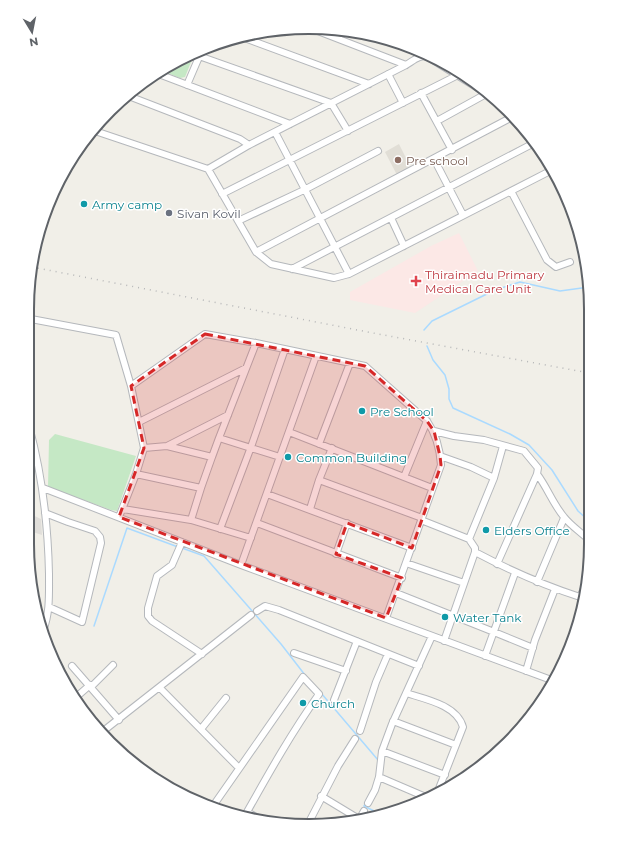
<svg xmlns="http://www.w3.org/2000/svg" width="618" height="853" font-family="Montserrat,sans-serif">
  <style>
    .industrial { fill: #e0deda }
    .education { fill: #e1ded6 }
    .medical { fill: #fce8e6 }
    .garden { fill: #c5e8c5 }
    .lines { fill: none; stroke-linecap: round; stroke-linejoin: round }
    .stream { stroke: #aadaff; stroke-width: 1.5 }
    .minor-casing { stroke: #b5b8bc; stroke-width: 8 }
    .minor { stroke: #fff; stroke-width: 6 }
    .rail { stroke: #b6b7b8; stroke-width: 1.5; stroke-dasharray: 1 5; stroke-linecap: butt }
    .marked { fill: #d62828; fill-opacity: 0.2; stroke: #d62828; stroke-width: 3; stroke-dasharray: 8 5; stroke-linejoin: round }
    .education-dot { fill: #8d6e63; stroke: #fff; stroke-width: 1.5 }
    .culture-dot { fill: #0f9aa8; stroke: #fff; stroke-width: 1.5 }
    .worship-dot { fill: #6b7280; stroke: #fff; stroke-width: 1.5 }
    .health-dot { fill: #e0444e; stroke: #fff; stroke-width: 1.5 }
    .labels { text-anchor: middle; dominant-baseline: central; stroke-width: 3; stroke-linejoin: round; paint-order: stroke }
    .education-label { font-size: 12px; fill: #785e54; stroke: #fff; text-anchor: start }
    .culture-label { font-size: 12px; fill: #0d838f; stroke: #fff; text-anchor: start }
    .worship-label { font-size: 12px; fill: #5b616d; stroke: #fff; text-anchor: start }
    .health-label { font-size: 12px; fill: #be3a42; stroke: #fff; text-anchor: start }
    .rim { fill: none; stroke: #5f6368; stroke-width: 2 }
  </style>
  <rect width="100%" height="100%" fill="#f1efe8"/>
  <!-- industrial -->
  <path class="industrial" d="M28 513 41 519 42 535 27 530Z"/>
  <!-- education -->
  <path class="education" d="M399 144 411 168 397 175 385 152Z"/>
  <!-- medical -->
  <path class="medical" d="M459 233 478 271 415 313 350 300V292L431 246Z"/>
  <!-- garden -->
  <path class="garden" d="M195 52 185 77 180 78 160 70 168 65Z
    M55 434 136 456 117 511 111 510 48 487 49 440Z"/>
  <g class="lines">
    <!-- stream -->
    <path class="stream" d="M424 330 432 321 495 290 520 282 560 291 589 287
      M427 346 433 360 445 375 449 389V399L453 408 510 434 529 445 552 470 578 511 590 522
      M182 548 204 556 281 644 305 675
      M94 626 127 528 178 547
      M552 678 569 637 574 636
      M321 693 378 760
      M542 701 550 681
      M366 803 364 806 380 814"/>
    <defs>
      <path id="minor" d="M310 28 406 65
        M242 37 369 84
        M199 56 331 103 348 131
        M156 73 290 124
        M388 74 403 103
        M187 85 202 50
        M421 93 452 150
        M126 95 240 139 249 145
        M437 121 486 94
        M95 131 208 169 256 252 271 264 334 278 349 274 552 170
        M275 132 349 274
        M434 159 463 215
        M208 169 249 145 406 65C413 61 420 54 428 57L497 100
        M511 191 547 260 556 267 570 262
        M222 194 456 76
        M391 218 404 246
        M238 221 304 190 378 151
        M256 252 514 116
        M292 269 534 143
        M31 319 116 335 131 386 144 448 136 474 119 517
        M256 343 219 438 280 457
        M131 386 205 334 256 343 365 366 427 421C436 434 440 449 441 465L386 618
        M139 422 246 368
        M29 426C42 474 48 524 49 574 49 594 50 613 43 631
        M434 431 454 436 484 440 524 451 538 468 537 474 497 564
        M289 432 432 488
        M319 444 350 363
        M167 446 228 415
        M144 448 167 446 212 457 219 438
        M440 456 471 467 494 478
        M136 474 201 488 212 457
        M537 474C547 487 553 504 564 517 571 526 582 533 590 541
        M404 477 427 421
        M319 480 422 518
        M43 488 241 565 554 681
        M267 494 412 548
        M123 509 191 520 251 538
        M310 509 319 480 332 448
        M45 513 68 522 95 531 100 537 101 543 82 622 49 607
        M191 520 201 488
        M421 520 469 539 475 548V552L444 641
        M257 523 402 578
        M220 529 251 447 285 349
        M469 539 494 478 503 446
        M182 542 172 565 157 576 148 608V616L152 621 202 654
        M475 552C509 570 543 585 580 597L587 582
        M336 554 347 523
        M406 563 464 583
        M241 565 316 356
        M537 582 564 518
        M396 593 494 632 533 648
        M257 611 265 606 279 610 419 666
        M294 653 346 671
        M485 656 515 573
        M72 666 119 720
        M526 671 535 640 555 589
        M91 687 113 665
        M160 688 239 768
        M406 693C425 699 457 705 463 727L438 791
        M74 699 90 685
        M334 700 357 641
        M393 721 456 745
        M201 729 226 698
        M360 731 376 682 388 654
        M102 732 251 615
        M382 751 445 775
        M379 777 428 798
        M160 781V780
        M321 796 359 819
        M368 803 375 790 379 777 382 751 392 724 432 636
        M213 806 303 677 319 694C292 732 270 771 247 812
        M245 815 247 812 262 820
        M359 820 364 811
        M308 824 338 766 355 739"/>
    </defs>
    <!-- minor casing -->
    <use href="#minor" class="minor-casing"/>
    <!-- minor -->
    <use href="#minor" class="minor"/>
    <!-- rail -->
    <path class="rail" d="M32 267 373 333 589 373"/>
  </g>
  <!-- marked area -->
  <path class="marked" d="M205 334 365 366 427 421 434 431 440 456 441 465 412 548 347 523 336 554 402 578 386 618 119 517 144 448 131 386Z"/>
  <!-- markers -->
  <circle class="education-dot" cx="398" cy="160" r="4"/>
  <g class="culture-dot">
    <circle cx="84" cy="204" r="4"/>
    <circle cx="362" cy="411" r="4"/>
    <circle cx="288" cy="457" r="4"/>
    <circle cx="486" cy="530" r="4"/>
    <circle cx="445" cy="617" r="4"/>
    <circle cx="303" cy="703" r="4"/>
  </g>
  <circle class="worship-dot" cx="169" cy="213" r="4"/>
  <path class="health-dot" d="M414 275h4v4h4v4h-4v4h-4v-4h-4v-4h4z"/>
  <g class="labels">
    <!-- education labels -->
    <g class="education-label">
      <text x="406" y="160">Pre school</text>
    </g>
    <!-- culture labels -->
    <g class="culture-label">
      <text x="92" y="204">Army camp</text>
      <text x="370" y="411">Pre School</text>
      <text x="296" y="457">Common Building</text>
      <text x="494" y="530">Elders Office</text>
      <text x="453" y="617">Water Tank</text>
      <text x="311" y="703">Church</text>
    </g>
    <!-- worship labels -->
    <g class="worship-label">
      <text x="177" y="213">Sivan Kovil</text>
    </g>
    <!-- health labels -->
    <g class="health-label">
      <text x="425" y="274">Thiraimadu Primary<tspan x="425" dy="14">Medical Care Unit</tspan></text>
    </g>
  </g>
  <!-- crop -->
  <path d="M0 0H618V853H0ZM309 34H309A275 275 0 0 1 584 309V544A275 275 0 0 1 309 819H309A275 275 0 0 1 34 544V309A275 275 0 0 1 309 34Z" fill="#fff" fill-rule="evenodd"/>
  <path class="rim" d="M309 34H309A275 275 0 0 1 584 309V544A275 275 0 0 1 309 819H309A275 275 0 0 1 34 544V309A275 275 0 0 1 309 34Z"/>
  <!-- north arrow -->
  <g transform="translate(32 32) rotate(170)" stroke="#ffffff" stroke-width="3" paint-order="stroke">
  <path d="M0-3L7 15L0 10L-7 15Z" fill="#5f6368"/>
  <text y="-6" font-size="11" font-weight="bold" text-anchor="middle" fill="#5f6368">N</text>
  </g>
</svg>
